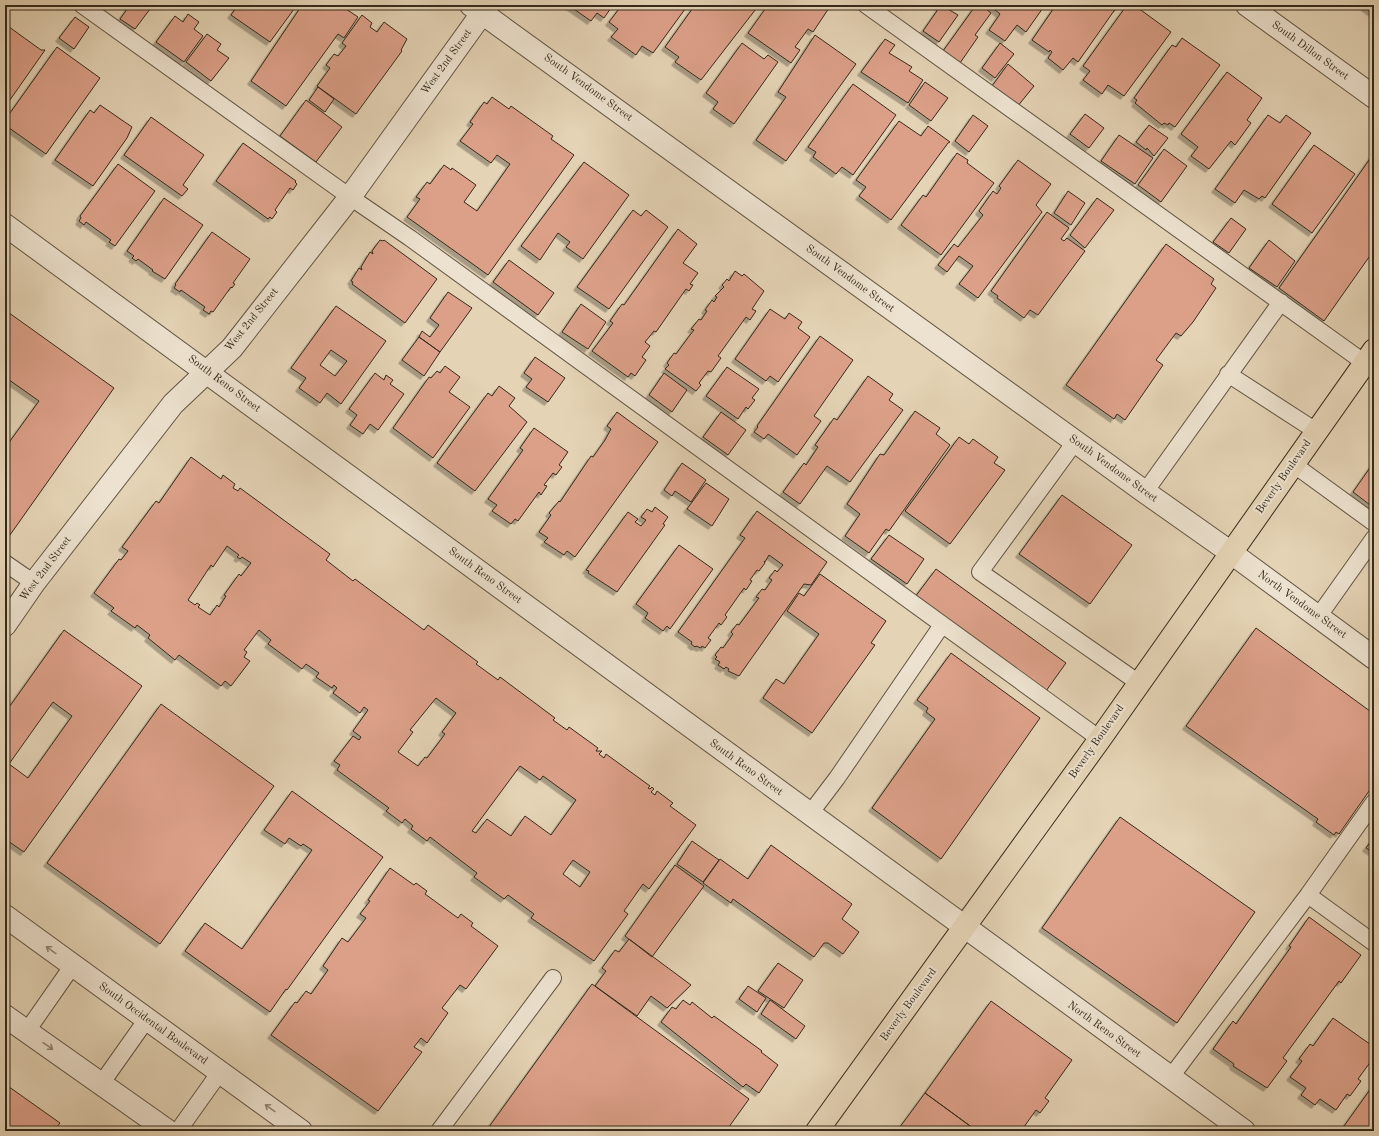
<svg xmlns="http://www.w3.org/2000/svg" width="1379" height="1136" font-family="'Old Standard TT',serif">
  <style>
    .building { fill: #dca089; stroke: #352a1b; fill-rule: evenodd; filter: url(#shadow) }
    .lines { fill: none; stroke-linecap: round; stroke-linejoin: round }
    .service-casing { stroke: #615442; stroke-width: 18 }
    .minor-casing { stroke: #615442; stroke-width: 24 }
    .primary-casing { stroke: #352a1b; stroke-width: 24 }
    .service { stroke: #ede2cf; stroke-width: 16 }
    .minor { stroke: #ede2cf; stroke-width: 22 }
    .primary { stroke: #e4d3b5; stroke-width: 22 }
    .oneway { stroke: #918675 }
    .labels { text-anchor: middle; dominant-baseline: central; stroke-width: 4; stroke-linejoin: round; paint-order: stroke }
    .street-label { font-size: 11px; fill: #352a1b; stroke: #ede2cf }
  </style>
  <defs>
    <filter id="shadow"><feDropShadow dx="-3.5" dy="3.5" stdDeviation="0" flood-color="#0004"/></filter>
  </defs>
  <rect width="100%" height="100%" fill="#e4d3b5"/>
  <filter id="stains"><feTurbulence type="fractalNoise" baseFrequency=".005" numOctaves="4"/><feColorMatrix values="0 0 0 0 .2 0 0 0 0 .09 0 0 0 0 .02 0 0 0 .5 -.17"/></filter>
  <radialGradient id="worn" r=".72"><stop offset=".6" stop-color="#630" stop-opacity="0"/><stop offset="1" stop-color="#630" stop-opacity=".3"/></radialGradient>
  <!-- building -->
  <path class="building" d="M130 5H153L135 29 120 19Z
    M238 5H297L270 42 231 15Z
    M302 5H340L358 17 344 38 338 34 286 106 251 81Z
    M568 5H613L604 18 597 13 591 21Z
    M622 5H688L653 53 642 46 636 55 611 37 618 29 609 22Z
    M695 5H759L701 80 675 62 679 57 665 47Z
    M768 5H831L813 32 808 29 795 47 800 50 791 63 748 33Z
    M941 5 958 15 939 42 923 31Z
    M976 5H981L991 13 975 35 978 37 960 63 943 51Z
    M989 5H1045L1026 32 1017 25 1005 41 989 30 1000 14Z
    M1056 5H1121L1117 9 1116 8 1078 62 1073 58 1063 70 1048 58 1052 52 1050 50 1049 52 1032 40Z
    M1127 5H1134L1171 32 1124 96 1108 85 1102 94 1083 80 1090 71 1083 66Z
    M1362 5H1374V14Z
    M188 14 199 22 194 29 203 36 184 62 156 42 175 16 183 22Z
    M362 15 372 23 370 27 377 32 384 22 407 39 401 50 402 51 356 114 317 86 330 68 326 65 334 54 338 56 346 46 342 43Z
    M75 17 89 27 74 49 59 38Z
    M5 24 41 50H45L5 107Z
    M207 34 221 44 217 50 229 58 211 81 186 62Z
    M815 35 856 64 786 161 756 140 786 97 778 92Z
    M1182 38 1220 65 1175 127 1169 123 1168 125 1164 123 1162 125 1135 103 1137 100 1134 98 1172 45 1176 47Z
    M885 39 895 45 889 53 912 67 909 71 923 80 908 103 861 72Z
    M742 43 764 59 768 55 778 62 734 124 713 109 718 102 706 93Z
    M1000 43 1014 54 995 78 982 68Z
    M57 47 100 78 46 154 5 125V120Z
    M1008 64 1034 86 1017 107 992 86Z
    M1227 72 1262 98 1247 120 1251 123 1235 145 1231 141 1209 169 1191 156 1198 147 1181 134Z
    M925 82 948 98 931 121 909 105Z
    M853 84 896 115 853 175 842 167 836 174 813 157 816 152 808 147Z
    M318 87 334 99 325 112 309 100Z
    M492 97 509 109 511 106 553 136 551 139 574 155 488 275 407 217 420 199 416 197 427 182 430 184 444 165 451 170 452 168 476 185 464 202 477 211 510 164 497 155 491 163 460 141 473 124 470 122 484 102 487 104Z
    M306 100 342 127 316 162 280 136Z
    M100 105 132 127 127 138 93 186 55 160 90 110 94 113Z
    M1085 114 1104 128 1089 148 1070 134Z
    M973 115 988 126 969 152 955 141Z
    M1268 115 1280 123 1286 115 1311 133 1265 198 1262 196 1259 199 1244 190 1235 203 1215 189Z
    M151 117 204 155 183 185 188 189 182 196 124 155Z
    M899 121 921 136 928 126 950 142 948 143 891 220 859 196 866 187 856 180Z
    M1149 125 1168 138 1154 156 1147 148 1146 150 1136 142Z
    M1119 135 1153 158 1135 184 1101 161Z
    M243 143 296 181 295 182 297 184 293 190 290 188 275 210 277 212 272 219 270 217 268 219 216 181Z
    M1314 145 1355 174 1312 233 1272 204Z
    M1164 149 1187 166 1161 202 1138 185Z
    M957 153 968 160 967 163 994 183 941 255 901 225 923 195 926 197Z
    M1374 153V250L1324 321 1279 288Z
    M1018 160 1051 184 1036 205 1042 212 978 298 959 284 973 266 959 256 947 272 938 265 954 244 958 247 983 215 979 211 993 191 997 194 1001 188 999 186Z
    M584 162 629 195 583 259 566 247 570 242 558 233 540 260 521 246Z
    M118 164 155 191 115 246 109 242 111 240 86 222 84 225 79 221 81 218 80 216Z
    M1068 191 1085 203 1071 225 1054 213Z
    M164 198 203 225 165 279 152 271 153 270 138 259 136 261 132 258 134 256 127 251Z
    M1097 198 1114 210 1085 248 1070 235Z
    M633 210 641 216 646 210 668 227 609 309 577 287Z
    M1047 212 1069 228 1061 239 1064 241 1067 238 1085 251 1038 315 1030 310 1024 318 997 298 998 296 991 291Z
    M1231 218 1246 229 1229 253 1213 242Z
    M678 229 697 244 683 263 698 273 690 284 693 285 689 291 686 289 656 332 654 331 645 342 650 346 642 357 646 360 635 376 631 373 628 377 592 351 613 323 610 321 622 304 624 305Z
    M212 232 250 259 233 283 235 284 232 288 231 287 213 312 211 311 209 314 203 310 205 307 181 290 180 292 174 288 176 285 175 284Z
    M380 240 383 241 384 240 437 279 405 323 352 284 353 282 351 281 359 268 362 270 361 267 370 252 373 254 372 251Z
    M1269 240 1295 261 1277 287 1249 268Z
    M1166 244 1214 279 1211 284 1216 288 1193 322 1181 336 1176 333 1156 360 1163 365 1125 420 1117 414 1114 419 1066 385Z
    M509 260 554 293 538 315 493 282Z
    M735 271 742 276 744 274 764 291 752 309 756 311 750 320 746 317 718 356 721 358 711 372 708 371 699 383 701 385 696 391 665 369 669 365 667 363 674 353 676 354 690 335 694 330 691 329 699 319 701 320 707 311 705 310 712 300 714 302 717 297 715 296 724 287 722 285 727 279 729 281Z
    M448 292 472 308 440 352 419 337 422 331 430 337 439 325 430 318Z
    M581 304 606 322 588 349 562 332Z
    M336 306 386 341 341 404 327 393 320 403 299 388 306 378 291 368ZM331 350 347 361 335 376 320 365Z
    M770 309 785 319 789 313 802 322 798 328 810 337 778 382 770 376 766 381 735 359Z
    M5 310 114 388 5 542V448L39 401 5 377Z
    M820 336 853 360 814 416 821 421 797 455 768 434 764 439 754 432 758 427 757 426Z
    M419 337 440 352 424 376 402 360Z
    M535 357 565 378 548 402 526 387 532 379 524 373Z
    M445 366 460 377 449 392 470 407 433 458 393 428 429 377 431 378 437 371 440 373Z
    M727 367 759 389 752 398 755 400 748 409 746 407 738 419 706 396Z
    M375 373 384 380 386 375 393 380 390 384 404 394 378 430 370 424 363 434 350 425 357 415 349 409Z
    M664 373 687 390 672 412 649 395Z
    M868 376 893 394 889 400 903 410 850 482 827 466 800 504 783 492 804 463 806 465 818 447 815 445 834 418 837 420Z
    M499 386 515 398 509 406 527 422 475 491 437 463 488 393 492 396Z
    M915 411 940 428 936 434 950 445 889 531 886 529 869 553 845 536 860 514 847 504 880 454 884 455Z
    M617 412 658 442 575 557 567 551 564 555 544 542 548 538 539 532 551 515 549 513 559 501 560 502 591 456 593 457 605 440 611 429 607 426Z
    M721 412 746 430 728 455 703 437Z
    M534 428 568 452 559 465 562 467 556 475 553 473 544 485 547 486 541 495 539 492 518 521 515 519 511 524 492 511 497 505 488 499 523 450 520 448Z
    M959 437 969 444 973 439 998 457 994 463 1005 470 950 544 905 511Z
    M191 457 221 479 223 475 235 484 233 488 238 491 240 488 330 554 326 560 353 581 355 579 424 630 428 625 478 662 476 664 498 680 500 677 555 718 553 720 567 730 569 727 598 748 596 751H602L599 754 604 758 606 754 650 786 648 788 650 789 652 787 654 789 651 792 655 795 657 791 673 803 670 806 696 825 649 889 643 884 624 911 628 914 594 961 531 918 534 914 508 895 504 899 474 877 477 873 430 837 427 841 411 829 413 826 405 819 402 823 386 811 389 808 337 770 340 765 334 761 353 736 359 740 361 737 353 731 368 710 364 707 360 713 333 693 337 688 334 685 332 688 316 677 319 673 306 664 302 669 268 644 271 640 259 630 244 650 247 652 244 657 250 661 231 686 225 681 221 686 179 655 175 660 148 638 150 635 137 625 135 628 111 611 114 608 94 593 119 559 121 560 128 551 122 547 156 501 159 503ZM227 546 239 555 237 557 240 559 242 557 251 563 241 576 239 574 224 595 226 596 219 607 217 605 210 615 198 607 200 605 197 603 195 605 188 600 211 565 213 567ZM436 698 456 713 442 732 445 734 427 758 425 757 418 766 398 752 413 732 410 730ZM520 766 540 780 543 776 576 800 551 835 525 816 511 836 487 819 476 833 472 831ZM573 860 590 872 580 887 563 874Z
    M1374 462V508L1353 492Z
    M682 463 706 480 691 502 675 491 672 496 664 490Z
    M706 483 729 499 712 526 687 509Z
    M1062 495 1132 545 1090 604 1019 554Z
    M655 507 668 517 663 524 665 525 617 592 588 573 589 571 586 570 628 512 638 519 635 522 641 526 646 520 641 517 647 509 652 512Z
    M757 511 827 562 811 585 804 584 739 676 728 671 729 669 726 667 724 669 718 665 720 662 715 659 717 657 715 655 721 647 723 648 733 634 731 632 737 624 739 625 759 598 756 597 762 589 765 590 772 580 769 578 775 570 777 572 783 565 769 555 765 562 764 561 765 563 759 571 757 570 750 580 752 581 746 590 744 588 725 615 727 617 721 625 719 623 708 638 711 640 705 648 702 646 701 648 696 646 695 647 691 644 692 642 678 632 745 538 740 535Z
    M889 535 924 559 907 584 871 559Z
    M679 545 713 569 670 629 667 626 663 631 645 618 648 613 636 604Z
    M936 569 1066 663 1046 691 915 597Z
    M820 574 886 621 871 643 875 645 812 733 763 698 776 679 784 684 819 634 787 611 799 593 804 596Z
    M1256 628 1374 714V784L1339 834 1336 832 1334 835 1316 822 1318 819 1186 726Z
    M64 630 142 686 24 852 5 839V713ZM53 702 72 716 28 778 9 764Z
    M951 653 1040 718 941 859 872 808 935 719 926 712 928 708 917 700Z
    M161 704 274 786 160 944 47 863Z
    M292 791 383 857 287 990 286 989 270 1012 185 951 205 923 242 949 312 850 303 844 301 846 289 838 285 844 264 830Z
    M1120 817 1255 912 1177 1023 1042 928Z
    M1374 837V853L1366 848Z
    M692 841 719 860 703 882 677 864Z
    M771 845 852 904 842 919 859 932 843 954 828 943H824L814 957 733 899 731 903 703 883 720 859 748 879Z
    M675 865 704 886 652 957 625 936Z
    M390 868 414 885 416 883 427 891 425 894 458 918 461 914 473 923 471 926 498 946 466 989 460 985 442 1008 448 1013 427 1043 421 1038 414 1047 422 1052 378 1111 271 1035 295 1002 297 1003 306 991 311 994 328 970 323 966 342 938 348 942 366 918 360 914 370 901 368 900Z
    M1309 917 1361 955 1341 983 1339 981 1283 1058 1287 1061 1267 1088 1233 1066 1234 1064 1213 1049 1233 1021 1236 1024 1291 947 1289 946Z
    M629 939 691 985 667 1008 651 996 637 1016 595 986 606 971 602 968 615 950 619 952Z
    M778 963 803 980 784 1008 758 991Z
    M592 984 749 1099 726 1131H486Z
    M748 986 766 998 757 1012 739 999Z
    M683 1000 690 1005 692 1002 712 1018 714 1016 762 1051 761 1052 778 1065 759 1093 746 1084 743 1087 661 1022 672 1007 676 1009Z
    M770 1000 805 1026 796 1039 761 1014Z
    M991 1001 1072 1060 1045 1098 1049 1101 1040 1113 1036 1110 1021 1131H977L925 1093Z
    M1333 1018 1374 1047V1057L1358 1079 1361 1081 1350 1096 1347 1094 1336 1110 1320 1099 1315 1105 1301 1095 1306 1088 1290 1077 1302 1061 1299 1059 1310 1044 1313 1046Z
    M5 1084 60 1123 54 1131H5Z
    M1374 1084V1131H1351L1344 1126Z
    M925 1093 977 1131H897Z"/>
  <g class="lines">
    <defs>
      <path id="service" d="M82 5 350 197 410 238 1100 739
        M866 5 1365 363
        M1228 374 1316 431
        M1075 442 980 572 1139 683
        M1293 464 1374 523
        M1145 492 1281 302
        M5 563 34 583
        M1318 617 1374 538
        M809 815 837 778 942 625
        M1308 895 1374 943
        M27 1031 73 965
        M1170 1078 1308 895 1374 802
        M101 1084 147 1019
        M178 1131 220 1072
        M439 1131 553 978"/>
      <path id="minor" d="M471 5 1145 492 1230 552 1374 658
        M1247 5 1374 97
        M5 225 1244 1131
        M5 625 34 583 173 404 232 348 350 197 488 5
        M5 916 301 1131
        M5 1016 168 1131"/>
      <path id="primary" d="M817 1131 1100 739 1374 350"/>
    </defs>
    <!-- service casing -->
    <use href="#service" class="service-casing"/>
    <!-- minor casing -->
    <use href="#minor" class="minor-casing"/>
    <!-- primary casing -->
    <use href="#primary" class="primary-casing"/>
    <!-- service -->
    <use href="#service" class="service"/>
    <!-- minor -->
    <use href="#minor" class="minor"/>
    <!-- primary -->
    <use href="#primary" class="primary"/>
  </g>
  <!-- one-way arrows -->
  <defs><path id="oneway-shaft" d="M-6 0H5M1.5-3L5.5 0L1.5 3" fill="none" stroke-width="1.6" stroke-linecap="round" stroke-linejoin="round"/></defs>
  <g class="oneway">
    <use href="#oneway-shaft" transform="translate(51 950) rotate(-144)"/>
    <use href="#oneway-shaft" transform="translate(48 1046) rotate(35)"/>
    <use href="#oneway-shaft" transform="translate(270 1108) rotate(-144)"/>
  </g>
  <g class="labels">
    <!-- street labels -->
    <g class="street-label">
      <text transform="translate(1310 51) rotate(36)">South Dillon Street</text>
      <text transform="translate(447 62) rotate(-54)">West 2nd Street</text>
      <text transform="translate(588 88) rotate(36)">South Vendome Street</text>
      <text transform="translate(850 279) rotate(36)">South Vendome Street</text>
      <text transform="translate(252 320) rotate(-51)">West 2nd Street</text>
      <text transform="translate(224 384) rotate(37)">South Reno Street</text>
      <text transform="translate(1113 469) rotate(36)">South Vendome Street</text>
      <text transform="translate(1284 477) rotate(-55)">Beverly Boulevard</text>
      <text transform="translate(46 569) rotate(-53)">West 2nd Street</text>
      <text transform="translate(485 576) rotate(36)">South Reno Street</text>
      <text transform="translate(1302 605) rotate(36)">North Vendome Street</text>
      <text transform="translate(1097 742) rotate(-55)">Beverly Boulevard</text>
      <text transform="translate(746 768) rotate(36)">South Reno Street</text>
      <text transform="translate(909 1005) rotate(-54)">Beverly Boulevard</text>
      <text transform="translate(153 1024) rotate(36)">South Occidental Boulevard</text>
      <text transform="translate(1104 1030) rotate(36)">North Reno Street</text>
    </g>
  </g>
  <!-- margin -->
  <rect width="1379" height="1136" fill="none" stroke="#e4d3b5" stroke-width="20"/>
  <rect x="6" y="6" width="1367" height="1124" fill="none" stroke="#352a1b" stroke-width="2"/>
  <rect x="10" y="10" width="1359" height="1116" fill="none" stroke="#352a1b"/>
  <rect width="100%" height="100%" filter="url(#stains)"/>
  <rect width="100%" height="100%" fill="url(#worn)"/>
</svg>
